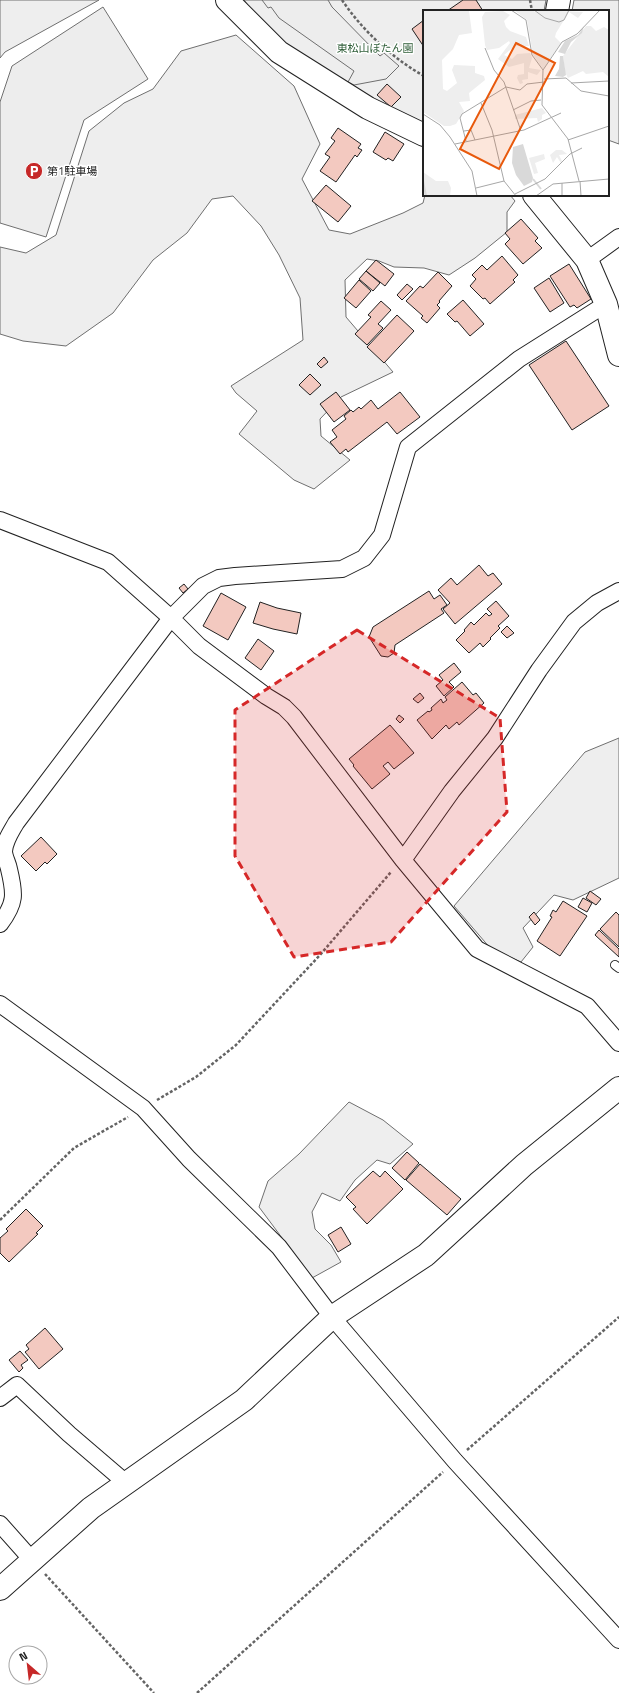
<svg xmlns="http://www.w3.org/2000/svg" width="619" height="1693" font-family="'Titillium Web','Noto Sans JP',sans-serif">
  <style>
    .green { fill: #eee; stroke: #6f6f6f }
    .parking { fill: #ededed; stroke: #6f6f6f }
    .building { fill: #f3c9c0; stroke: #222 }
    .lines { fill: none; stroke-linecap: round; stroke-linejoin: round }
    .lane-casing { stroke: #222; stroke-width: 10 }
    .street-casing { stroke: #222; stroke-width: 18 }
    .secondary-casing { stroke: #222; stroke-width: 24 }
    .path { stroke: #646464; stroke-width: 2.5; stroke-dasharray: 3 2; stroke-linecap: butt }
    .lane { stroke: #fff; stroke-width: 8 }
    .street { stroke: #fff; stroke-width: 16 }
    .secondary { stroke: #fff; stroke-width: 22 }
    .marked { fill: #d62828; fill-opacity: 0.2; stroke: #d62828; stroke-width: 3; stroke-dasharray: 8 5; stroke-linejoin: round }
    .labels { text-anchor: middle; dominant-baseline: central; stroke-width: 3; stroke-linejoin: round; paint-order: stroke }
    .park-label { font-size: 11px; fill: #2f5e38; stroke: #fff }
    .poi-label { font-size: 11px; fill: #222; stroke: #fff; text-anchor: start }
    .inset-river { fill: none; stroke: #d9d9d9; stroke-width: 2 }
    .inset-road { fill: none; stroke: #a7a7a7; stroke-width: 1 }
    .view { fill: #e8590c; fill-opacity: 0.15; stroke: #e8590c; stroke-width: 2 }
    .inset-edge { fill: none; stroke: #222; stroke-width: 2 }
  </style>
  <rect width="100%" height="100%" fill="#fff"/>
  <!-- green -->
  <path class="green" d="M0 0H99L5 52 0 58Z
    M244 0H546L544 11H424V127L410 121 288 47 261 22Z
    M236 35 294 86 320 144 302 179 329 230 350 234 403 213 423 203 425 195H510L515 201 507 212V232L475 258 449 275 424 268 394 267 379 261 367 259 345 280 346 317 393 372 341 397 320 419 321 436 350 460 314 489 294 480 239 434 257 411 236 393 231 386 303 340 300 298 279 255 261 226 233 196 212 199 187 233 153 260 113 313 66 346 23 341 0 334V247L26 253 56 235 89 131 124 103 153 89 181 51Z
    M619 738V878L573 900 554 895 523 928 533 947 521 962 491 949 454 906 585 752Z
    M349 1102 383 1120 413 1144 390 1164 377 1160 355 1180 340 1201 322 1193 312 1212 315 1229 331 1245 341 1262 312 1278 259 1207 268 1181 299 1154Z"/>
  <!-- parking -->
  <path class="parking" d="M262 0H328L332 7 380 56 384 53 399 66 386 79 354 85 348 82 354 71 279 18 271 7 268 8Z
    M574 0H619V144L608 140V11H572Z
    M103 7 148 79 84 120 46 237 0 223V102L12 66Z"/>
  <!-- building -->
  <path class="building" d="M463 0H476L483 11H447Z
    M424 20V47L412 29Z
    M387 84 401 97 391 107 377 95Z
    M338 128 361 144 358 148 362 150 357 157 355 155 336 182 320 171 330 157 325 154 335 141 331 138Z
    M385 132 404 144 393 161 388 158 386 160 373 152Z
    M326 185 351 206 338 222 312 201Z
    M521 219 538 238 535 241 542 248 523 264 505 244 510 239 505 233Z
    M502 256 518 275 513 280 515 282 490 304 485 298 483 299 470 286 476 279 472 275 482 265 487 270Z
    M376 260 394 274 385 286 366 271Z
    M569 264 591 299 577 308 574 305 570 307 550 276Z
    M366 271 380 283 373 291 359 279Z
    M438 272 452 286 439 301 440 302 437 305 440 308 427 323 421 318 423 316 406 301 420 286 423 288Z
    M549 278 564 303 550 312 534 288Z
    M359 280 371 291 356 308 344 298Z
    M407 284 413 289 402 300 397 295Z
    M463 300 484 324 470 336 457 321 455 322 447 314Z
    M381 301 391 310 378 324 383 328 367 345 355 334 371 317 368 315Z
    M397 315 414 331 384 363 367 347Z
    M566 341 609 406 572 430 529 365Z
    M324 357 328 362 321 368 317 364Z
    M310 374 321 385 310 395 299 385Z
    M336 392 350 410 334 422 320 404Z
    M400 392 420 417 397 434 387 422 348 452 346 449 340 454 330 442 337 437 332 430 346 419 344 416 351 410 353 412 359 407 361 409 371 400 378 409Z
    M479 565 488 576 493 573 502 584 455 624 443 609 450 603 438 590 451 578 457 585Z
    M184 584 188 589 183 593 179 588Z
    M429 591 434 599 440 595 447 605 441 609 444 613 395 645 394 653 388 657 381 656 369 637 373 627Z
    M221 593 246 607 228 640 203 626Z
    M496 601 509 616 498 626 500 628 490 638 491 639 483 647 480 643 469 653 456 640 465 631 464 630 471 622 474 625 486 613 489 616 492 614 487 609Z
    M260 602 277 608 301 613 297 634 273 629 253 623Z
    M507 626 514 633 507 638 501 632Z
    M258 639 274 651 261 670 245 658Z
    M454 663 461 672 449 682 454 687 444 696 436 686 443 680 439 675Z
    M462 682 473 695 476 693 484 703 459 725 457 722 449 729 446 725 432 739 417 720 428 711 429 712 432 710 431 708 441 699 443 703 447 700 445 697Z
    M420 693 424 698 418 703 413 699Z
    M399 715 404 719 400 723 396 719Z
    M390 725 414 753 394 769 388 762 383 766 390 774 372 789 353 766 354 765 349 759Z
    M41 837 57 854 47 864 45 862 36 871 21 856Z
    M590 891 601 899 596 905 586 898Z
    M583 898 592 903 587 912 578 907Z
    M563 901 587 916 560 956 537 941 552 917 550 916 553 910 556 912Z
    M534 912 540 920 535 925 529 917Z
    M616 912 619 915V947L600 929Z
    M599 930 619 949V957L595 935Z
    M407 1152 419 1163 405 1180 392 1168Z
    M420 1164 461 1199 447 1215 406 1180Z
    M373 1171 380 1177 385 1171 403 1189 367 1224 353 1209 356 1207 346 1197Z
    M26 1209 43 1226 36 1233 38 1234 9 1262 0 1253V1238L8 1231 6 1229Z
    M341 1227 351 1244 338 1252 328 1235Z
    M45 1328 63 1349 39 1369 25 1352 29 1349 26 1345Z
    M20 1351 28 1360 21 1365 23 1368 19 1372 9 1360Z"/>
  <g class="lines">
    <defs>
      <path id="lane" d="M615 965 619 968"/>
      <path id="street" d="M587 260 619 237
        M0 520 108 562 171 618 199 646 266 696 284 707 294 717 403 860 477 949 587 1006 619 1043
        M403 860 452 791 495 738 539 670 574 622 597 603 619 591
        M0 924C16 903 15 894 9 869 8 863 4 857 4 851 5 840 11 832 16 823L171 618 203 586 219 578 235 576 342 569 364 558 382 535 408 447 519 359 606 304
        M0 1004 143 1108 189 1159 279 1247 332 1317 455 1461 619 1640
        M0 1398 17 1385 69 1434 125 1482
        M0 1524 32 1560"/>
      <path id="secondary" d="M227 0 279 52 368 108 424 135
        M557 11 559 0
        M534 195 587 260 606 304 619 355
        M0 1589 91 1508 244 1400 332 1317 426 1255 524 1165 619 1088"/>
    </defs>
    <!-- lane casing -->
    <use href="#lane" class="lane-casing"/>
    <!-- street casing -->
    <use href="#street" class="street-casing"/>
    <!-- secondary casing -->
    <use href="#secondary" class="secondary-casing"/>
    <!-- path -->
    <path class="path" d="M342 0C362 30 392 58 424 76
      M530 0 532 11
      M157 1100 196 1077 236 1045 320 955 391 872
      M0 1220 74 1148 128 1117
      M467 1450 619 1317
      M45 1574 154 1693
      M197 1693 443 1472"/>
    <!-- lane -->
    <use href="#lane" class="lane"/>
    <!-- street -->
    <use href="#street" class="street"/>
    <!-- secondary -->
    <use href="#secondary" class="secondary"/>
  </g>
  <!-- marked area -->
  <path class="marked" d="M357 630 500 718 507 812 391 942 294 957 235 856V710Z"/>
  <!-- icons -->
  <defs>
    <symbol id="parking-disc" viewBox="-11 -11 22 22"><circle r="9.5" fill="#c62828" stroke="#fff"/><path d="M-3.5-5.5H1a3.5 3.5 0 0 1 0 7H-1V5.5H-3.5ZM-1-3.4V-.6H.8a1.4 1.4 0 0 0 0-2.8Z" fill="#fff"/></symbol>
  </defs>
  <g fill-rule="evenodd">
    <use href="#parking-disc" x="24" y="161" width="20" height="20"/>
  </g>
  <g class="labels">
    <!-- park labels -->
    <g class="park-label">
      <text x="375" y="48">東松山ぼたん園</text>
    </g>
    <!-- poi labels -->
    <g class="poi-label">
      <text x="47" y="171">第1駐車場</text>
    </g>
  </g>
  <!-- overview -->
  <g transform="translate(423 10)">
    <rect width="186" height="186" fill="#fff"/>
    <path d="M0 0H59L46 1 49 23 36 25 30 39 19 50 20 79 24 81 34 73 29 60 31 55 52 56V63L61 66 62 70 46 83 47 91 36 92 41 101 33 114 27 116H21L0 102ZM91 0H109L114 3 112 0 160 2 155 8 146 2 133 23 132 27 138 33 120 59 110 45 104 10ZM80 1 87 5 81 11 83 17 87 21 103 27 106 36H92L81 45 89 49 94 44 107 43 109 48 106 58 118 60 114 65 105 62V69L99 70 100 73 97 74 94 68 95 65 101 64V53L86 57 75 49 87 33 86 31 76 38 64 40 62 35 59 7 62 2ZM163 16H168L173 21 181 17 186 20V67L180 62 163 64 160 61 145 68 142 62 140 46ZM119 98 123 103 119 105V109L115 112 114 108 92 109V105ZM133 140H139L144 144 136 145 139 151 138 153 134 147 130 153 127 145ZM121 144 122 149 112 153 115 163 111 164 106 148ZM0 162 13 171H25L28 178 27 186H0Z" fill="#eee"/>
    <path d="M161 16 159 23 148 32 142 44 135 42 142 31 155 25ZM137 46H140L143 65 140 67 132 66 136 59ZM100 134 110 168 109 172 101 176 93 165 89 153 90 137Z" fill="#d9d9d9"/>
    <path class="inset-river" d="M110 169 118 179M0 171 3 186"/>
    <path class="inset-road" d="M88 0 103 10 109 45 120 60 119 95 145 129 156 171M111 0 122 8 136 12 141 10 146 0M62 38 71 60 81 72 98 121M120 60 139 32 154 24 177 0M121 69 143 68 158 81 186 86M148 73 186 71M58 93 69 120 81 171 93 186M90 100 108 91 118 90M0 104 17 115 27 127 49 161 54 186M41 121 48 120 52 130M145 130 186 116M43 131 37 108 39 104 83 77 97 80 104 74 121 72M32 134 101 120 138 103M157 171 158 186M139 173V186M53 178 81 171M92 184 122 169 147 144 159 138M113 186 130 174 186 169"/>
    <path class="view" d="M93 33 132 53 76 159 37 139Z"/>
    <rect width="186" height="186" class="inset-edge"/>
  </g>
  <!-- north arrow -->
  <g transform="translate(28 1665) rotate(332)"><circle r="19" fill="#ffffff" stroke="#a7a7a7"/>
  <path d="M0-3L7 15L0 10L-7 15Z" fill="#c62828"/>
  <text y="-6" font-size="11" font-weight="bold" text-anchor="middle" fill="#222222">N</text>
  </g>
</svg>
